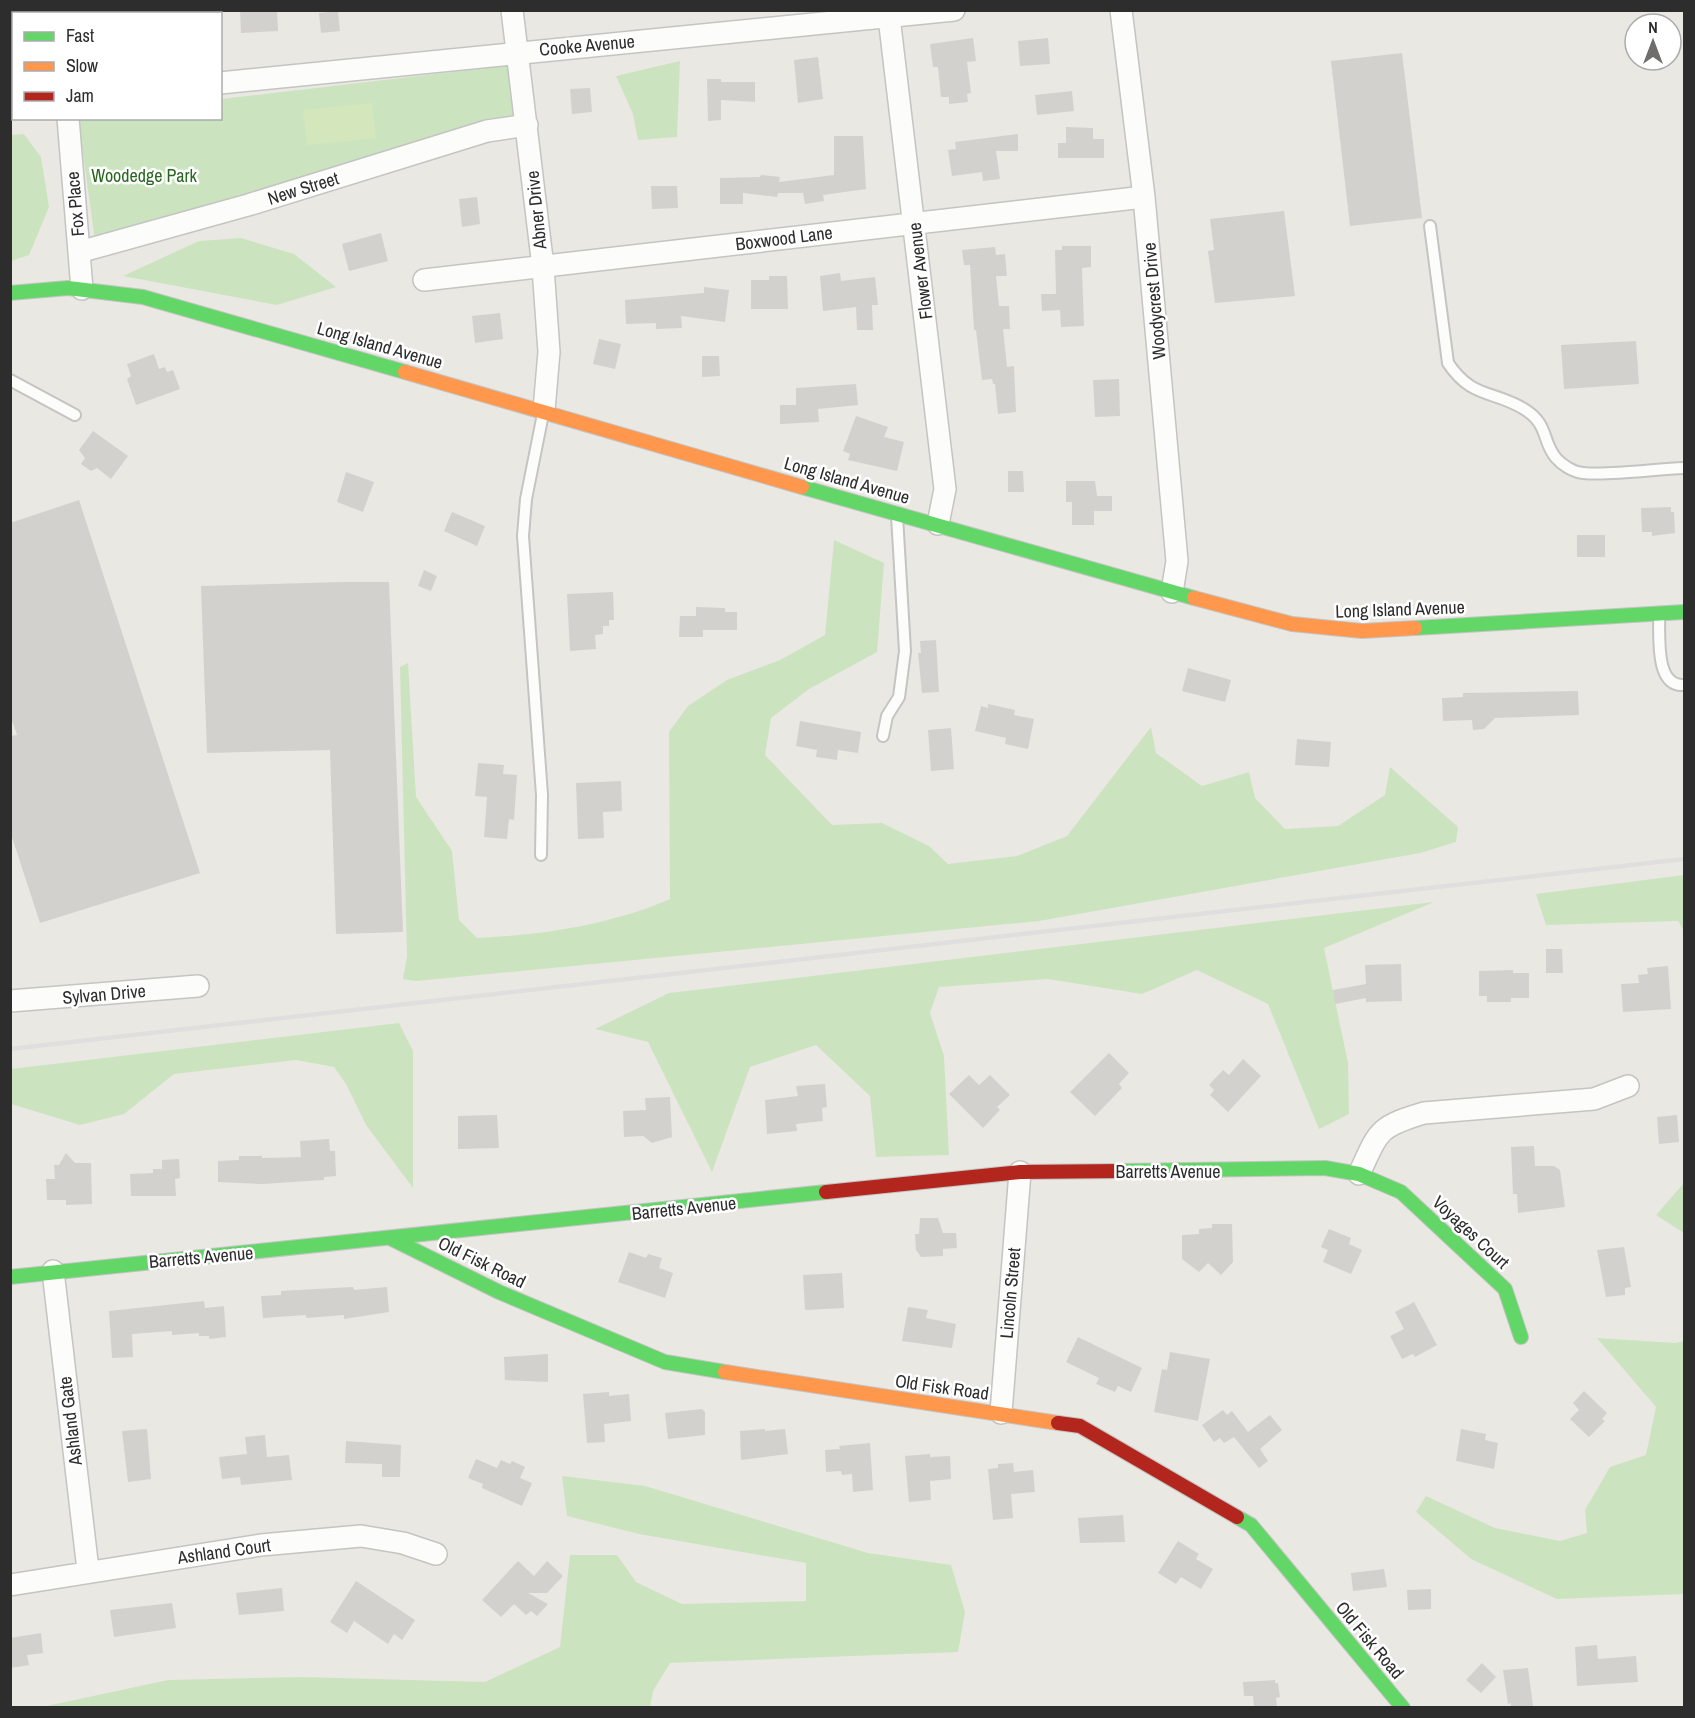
<svg xmlns="http://www.w3.org/2000/svg" width="1695" height="1718" font-family="'Archivo Narrow',sans-serif">
  <style>
    .green { fill: #cbe4bf }
    .pitch { fill: #d4e7bc }
    .building { fill: #d3d1ce }
    .lines { fill: none; stroke-linecap: round; stroke-linejoin: round }
    .lane-casing { stroke: #c4c4c3; stroke-width: 14 }
    .street-casing { stroke: #c4c4c3; stroke-width: 24 }
    .fast-casing { stroke: #c4c4c3; stroke-width: 16 }
    .slow-casing { stroke: #c4c4c3; stroke-width: 16 }
    .jam-casing { stroke: #c4c4c3; stroke-width: 16 }
    .lane { stroke: #fcfcfb; stroke-width: 10 }
    .street { stroke: #fcfcfb; stroke-width: 21 }
    .fast { stroke: #63d668; stroke-width: 14 }
    .slow { stroke: #ff974d; stroke-width: 14 }
    .jam { stroke: #b3261e; stroke-width: 14 }
    .rail { stroke: #dfdfe0; stroke-width: 4.5 }
    .labels { text-anchor: middle; dominant-baseline: central; stroke-width: 5; stroke-linejoin: round; paint-order: stroke }
    .street-label { font-size: 18px; fill: #2d2d2d; stroke: #fff }
    .park-label { font-size: 18px; fill: #296720; stroke: #fff }
  </style>
  <rect width="100%" height="100%" fill="#eae8e3"/>
  <!-- green -->
  <path class="green" d="M680 61 677 137 638 140 633 114 616 76Z
    M513 65 517 124 96 247 78 119 220 118 221 99Z
    M24 134 41 157 49 207 29 255 11 261V135Z
    M241 238 294 254 336 287 277 305 123 276 199 241Z
    M834 540 884 563 877 652 809 689 771 718 765 755 832 825 882 823 929 846 948 864 1017 856 1067 836 1151 727 1156 753 1202 786 1249 772 1255 798 1285 829 1338 826 1385 795 1390 767 1458 827 1456 842 1420 853 1039 921 416 981 403 979 407 956 400 667 408 663 416 797 452 851 459 920 477 938C542 935 610 925 670 899L669 732 688 706 727 680 780 660 825 635Z
    M1684 875V931L1678 921 1546 925 1536 894Z
    M1434 902 1324 948 1348 1063 1349 1114 1319 1129 1268 1004 1197 970 1142 994 1048 979 939 987 930 1013 944 1056 949 1155 876 1157 870 1096 816 1045 750 1067 712 1172 648 1042 595 1029 669 993Z
    M399 1023 413 1051V1188L366 1125 346 1084 334 1067 296 1060 174 1074 124 1114 80 1125 11 1104V1069Z
    M1684 1183V1233L1656 1215Z
    M1597 1338 1675 1343 1684 1341V1594L1557 1599 1471 1559 1416 1512 1426 1496 1495 1528 1560 1541 1587 1533 1585 1510 1610 1467 1646 1455 1656 1407Z
    M562 1476 645 1486 868 1553 951 1565 965 1612 958 1652 670 1663 653 1691 650 1707H42L168 1680 301 1677 485 1682 560 1647 570 1555H617L636 1582 682 1604 806 1601V1563L639 1534 567 1516Z"/>
  <!-- pitch -->
  <path class="pitch" d="M372 103 376 138 307 145 303 110Z"/>
  <!-- building -->
  <path class="building" d="M240 10H277L278 31 241 33Z
    M338 11 340 31 321 33 319 13Z
    M973 38 976 61 967 62 971 93 967 94 968 102 949 104V97H941L938 67H933L930 44Z
    M1048 38 1050 64 1020 66 1018 41Z
    M1402 53 1422 218 1350 226 1331 61Z
    M818 57 823 99 798 103 794 60Z
    M707 79H721V82H755V102L721 100V120L708 121Z
    M590 88 592 112 572 114 570 89Z
    M1072 91 1074 111 1037 115 1035 95Z
    M1066 127 1093 128V139H1104V158H1058V143H1066Z
    M1018 134V151H996L1000 179 983 181 982 172 952 176 948 150 956 149 955 142Z
    M834 136H863L866 189 823 195 824 201 805 204 803 193H778L777 197 743 193V204H720V178L760 177 761 175 780 177 779 182 834 175Z
    M651 186H677L678 208 652 209Z
    M477 197 480 224 462 227 459 199Z
    M1284 211 1295 296 1215 303 1208 251 1214 250 1210 219Z
    M381 233 388 261 349 271 342 244Z
    M1062 246H1091V267L1082 268 1084 326 1061 327 1060 310 1042 311 1041 294H1056L1055 250H1062Z
    M995 247 996 255 1005 254 1007 276H996L999 306H1009L1010 329H1003L1007 367 1014 366 1016 412 998 414 995 384H993L992 379 982 380 976 330H974L970 265H964L962 250Z
    M840 273 841 281 875 277 878 305H872L873 330H857L856 307 823 311 820 276Z
    M769 276H787L788 309H751V280H769Z
    M704 287 729 290 725 322 681 316 682 328 656 329V323L626 324 625 300 704 293Z
    M500 313 503 339 475 343 472 316Z
    M599 339 621 344 615 369 593 364Z
    M1636 341 1639 384 1564 389 1561 345Z
    M154 354 159 369 165 367 167 372 173 370 180 389 136 405 127 379 131 376 127 364Z
    M702 356H719L720 376 702 377Z
    M1119 379 1120 416 1095 417 1093 380Z
    M856 384 858 405 818 409 819 422 780 424V405H796V388Z
    M856 416 888 427 884 437 904 442 897 471 848 460 850 454 843 451Z
    M93 431 128 456 111 479 97 468 91 471 81 464 85 458 79 450Z
    M1008 471H1023L1024 492H1008Z
    M346 472 374 482 363 512 337 502Z
    M1066 481H1095L1097 496H1112V511H1094V525H1072V502H1066Z
    M79 500 200 873 40 923 10 831V736L17 735 10 715V523Z
    M1671 507V512H1674L1675 533 1652 536V532H1642L1641 508Z
    M452 512 485 526 477 546 444 531Z
    M1577 535H1605V557H1577Z
    M424 570 437 576 431 591 418 586Z
    M342 582H389L403 932 336 934 330 750 207 753 201 586Z
    M613 592 614 620H609V626H603V634L595 635 596 649 570 651 567 594Z
    M696 607 725 608V612H737V630H703V637H679L680 616H696Z
    M936 640 939 692 922 693 918 653H921L920 641Z
    M1188 668 1231 680 1225 702 1182 691Z
    M1578 691 1579 715 1495 718 1484 729 1473 730 1472 720 1443 721 1442 698 1463 697V693Z
    M988 704 1015 710 1014 715 1034 719 1028 749 1005 744 1006 738 975 731 981 706 988 708Z
    M800 721 861 732 858 753 838 750 837 760 816 757 817 750 796 746Z
    M951 728 954 769 931 771 928 730Z
    M1297 739 1331 742 1329 767 1295 765Z
    M478 763 504 765 503 774 517 775 514 820 509 819 507 839 484 837 487 797 475 796Z
    M621 781 622 811 603 812 604 838 578 839 576 783Z
    M1546 949H1562L1563 973H1546Z
    M1401 964 1402 1001 1366 1002V998L1335 1004 1333 990 1366 984 1365 965Z
    M1668 966 1671 1009 1623 1012 1621 984 1639 983 1638 975 1648 974 1647 968Z
    M1513 970V973H1529V998H1511V1002H1487V996H1479V971Z
    M1109 1053 1129 1073 1119 1084 1122 1088 1095 1116 1070 1092Z
    M1243 1059 1261 1076 1228 1112 1210 1095 1214 1090 1209 1085 1223 1070 1229 1075Z
    M969 1075 979 1085 990 1075 1010 1095 997 1107 1000 1110 983 1128 949 1094Z
    M825 1084 827 1107 822 1108 823 1121 796 1124 797 1131 767 1134 765 1100 798 1096 796 1086Z
    M670 1097 672 1137 652 1143 643 1136 624 1137 623 1111 646 1110 645 1098Z
    M497 1115 499 1148 458 1149V1116Z
    M1677 1115 1679 1142 1659 1144 1657 1117Z
    M329 1139 330 1151H335L336 1176 324 1177V1180L262 1184 218 1182V1161L239 1160V1156H262V1158L301 1157 300 1141Z
    M1534 1146 1535 1166H1554L1560 1170 1565 1207 1518 1213 1517 1194H1513L1511 1147Z
    M66 1153 75 1163H91L92 1204 66 1205V1200H47L46 1179H55L54 1165H59Z
    M179 1159 180 1178 175 1179 176 1196H131L130 1174 153 1173V1169H162V1160Z
    M920 1218H938L943 1233H956L957 1248 943 1249V1256L921 1257 916 1250 915 1234H919Z
    M1212 1224H1232L1233 1262 1221 1275 1208 1263 1199 1272 1182 1259V1235L1199 1234V1229L1212 1228Z
    M1329 1229 1351 1238 1349 1244 1362 1250 1351 1274 1323 1262 1328 1250 1321 1247Z
    M1624 1247 1631 1287 1625 1288V1295L1606 1297 1597 1250Z
    M629 1252 646 1258 648 1254 662 1258 659 1268 673 1273 665 1298 618 1282Z
    M842 1273 844 1308 805 1310 803 1275Z
    M353 1287 354 1290 387 1287 389 1312 344 1319V1315L306 1318V1315L263 1318 261 1296 281 1295V1291Z
    M204 1301 205 1308 224 1306 226 1337 209 1339V1336H199V1333L172 1335V1331L132 1334 133 1357 112 1358 109 1311Z
    M1414 1302 1437 1345 1415 1357 1413 1354 1402 1359 1390 1336 1404 1329 1395 1312Z
    M908 1307 928 1310 926 1318 956 1324 952 1348 902 1341Z
    M1078 1337 1142 1368 1131 1392 1118 1386 1115 1392 1096 1384 1099 1378 1066 1362Z
    M1170 1352 1210 1359 1198 1421 1154 1412 1162 1369 1167 1370Z
    M548 1354V1382L505 1380 504 1357Z
    M1584 1391 1607 1413 1602 1419 1605 1421 1589 1437 1570 1419 1579 1410 1573 1403Z
    M609 1392V1396L629 1394 631 1421 604 1424 605 1442 587 1443 583 1394Z
    M702 1409 705 1412V1435L668 1439 665 1413Z
    M1223 1410 1227 1415 1232 1411 1248 1432 1270 1415 1282 1430 1260 1449 1268 1461 1259 1468 1234 1437 1224 1443 1220 1438 1214 1442 1202 1425Z
    M147 1429 151 1479 128 1482 122 1431Z
    M765 1429V1431L785 1429 788 1454 741 1460 740 1431Z
    M1461 1429 1486 1434 1485 1440 1498 1443 1494 1469 1456 1461Z
    M265 1435 267 1457 289 1455 292 1480 241 1485 240 1477 222 1479 219 1457 247 1454 245 1437Z
    M346 1441 401 1445 400 1477H382V1464L345 1463Z
    M870 1443 873 1490 853 1492 852 1474 842 1475 841 1471 826 1472 825 1450 840 1449 839 1446Z
    M930 1454V1457L950 1456 951 1479 930 1481 931 1500 909 1502 905 1456Z
    M476 1459 497 1468 501 1460 510 1464 512 1461 525 1467 520 1478 532 1483 522 1506 482 1488 483 1484 468 1478Z
    M1013 1463 1014 1472 1033 1470 1035 1492 1011 1494 1013 1518 993 1520 988 1469 998 1468V1464Z
    M1123 1515 1125 1542 1080 1543 1078 1518Z
    M1178 1541 1199 1554 1196 1559 1213 1569 1201 1589 1181 1577 1176 1584 1158 1573Z
    M518 1561 534 1576 547 1561 563 1576 547 1593H528L548 1604 537 1616 531 1611 526 1615 514 1604 501 1617 482 1600Z
    M1384 1569 1387 1587 1353 1591 1351 1573Z
    M356 1581 415 1620 402 1640 394 1634 388 1644 354 1621 347 1633 330 1622Z
    M282 1588 284 1611 239 1615 236 1593Z
    M1431 1589V1609L1408 1610 1407 1590Z
    M172 1603 176 1628 114 1637 110 1610Z
    M41 1633 43 1653 27 1655 29 1665 10 1668V1638Z
    M1597 1645 1598 1659 1636 1656 1638 1682 1577 1686 1575 1647Z
    M1482 1663 1496 1677 1481 1693 1466 1680Z
    M1528 1668 1533 1706 1511 1707V1703L1508 1704 1503 1670Z
    M1275 1680V1683H1278L1280 1697 1276 1698 1277 1707H1254L1253 1696H1244L1243 1682Z"/>
  <g class="lines">
    <defs>
      <path id="lane" d="M1430 226 1448 363C1472 399 1493 390 1524 409 1549 424 1542 442 1556 458 1562 465 1573 472 1583 473 1610 476 1655 469 1684 468
        M10 380 75 415
        M1659 614C1660 634 1654 687 1684 685
        M883 736 887 716 899 697 905 651 897 516
        M541 855 542 795 523 536 526 499 543 414"/>
      <path id="street" d="M512 10 543 267 549 352 544 410
        M1121 10 1144 197 1177 561 1172 592
        M889 17 945 489 938 524
        M220 83 954 10
        M10 107 14 106
        M68 118 82 289
        M79 252 248 205 487 131 527 125
        M424 280 1144 197
        M10 1001 198 986
        M1359 1174C1379 1131 1377 1127 1424 1113L1594 1099 1628 1086
        M53 1271 88 1570
        M1001 1413 1020 1172
        M10 1585 261 1545 361 1536 403 1543 436 1554"/>
      <path id="fast" d="M10 293 68 288 143 297 405 372
        M802 487 1194 598
        M1415 628 1684 612
        M1121 1171 1325 1168 1359 1174 1401 1192 1505 1289 1521 1337
        M392 1239 499 1292 665 1362 725 1372
        M10 1277 826 1192
        M1237 1517 1251 1525 1403 1708"/>
      <path id="slow" d="M405 372 802 487
        M1194 598 1292 624 1362 631 1415 628
        M725 1372 1058 1423"/>
      <path id="jam" d="M826 1192 1020 1172 1121 1171
        M1058 1423 1080 1426 1237 1517"/>
    </defs>
    <!-- lane casing -->
    <use href="#lane" class="lane-casing"/>
    <!-- street casing -->
    <use href="#street" class="street-casing"/>
    <!-- fast casing -->
    <use href="#fast" class="fast-casing"/>
    <!-- slow casing -->
    <use href="#slow" class="slow-casing"/>
    <!-- jam casing -->
    <use href="#jam" class="jam-casing"/>
    <!-- lane -->
    <use href="#lane" class="lane"/>
    <!-- street -->
    <use href="#street" class="street"/>
    <!-- fast -->
    <use href="#fast" class="fast"/>
    <!-- slow -->
    <use href="#slow" class="slow"/>
    <!-- jam -->
    <use href="#jam" class="jam"/>
    <!-- rail -->
    <path class="rail" d="M10 1049 1684 859"/>
  </g>
  <g class="labels">
    <!-- street labels -->
    <g class="street-label">
      <text transform="translate(587 45) rotate(-5)">Cooke Avenue</text>
      <text transform="translate(303 188) rotate(-17)">New Street</text>
      <text transform="translate(75 204) rotate(-95)">Fox Place</text>
      <text transform="translate(536 210) rotate(-96)">Abner Drive</text>
      <text transform="translate(784 238) rotate(-7)">Boxwood Lane</text>
      <text transform="translate(920 271) rotate(-97)">Flower Avenue</text>
      <text transform="translate(1154 301) rotate(-95)">Woodycrest Drive</text>
      <text transform="translate(380 345) rotate(16)">Long Island Avenue</text>
      <text transform="translate(847 480) rotate(16)">Long Island Avenue</text>
      <text transform="translate(1400 609) rotate(-2)">Long Island Avenue</text>
      <text transform="translate(104 994) rotate(-5)">Sylvan Drive</text>
      <text x="1168" y="1171">Barretts Avenue</text>
      <text transform="translate(684 1208) rotate(-6)">Barretts Avenue</text>
      <text transform="translate(1471 1232) rotate(43)">Voyages Court</text>
      <text transform="translate(201 1257) rotate(-5)">Barretts Avenue</text>
      <text transform="translate(482 1262) rotate(26)">Old Fisk Road</text>
      <text transform="translate(1010 1293) rotate(-85)">Lincoln Street</text>
      <text transform="translate(942 1387) rotate(8)">Old Fisk Road</text>
      <text transform="translate(70 1421) rotate(-97)">Ashland Gate</text>
      <text transform="translate(224 1551) rotate(-8)">Ashland Court</text>
      <text transform="translate(1370 1640) rotate(50)">Old Fisk Road</text>
    </g>
    <!-- park labels -->
    <g class="park-label">
      <text x="144" y="175">Woodedge Park</text>
    </g>
  </g>
  <!-- border -->
  <rect width="1695" height="1718" fill="none" stroke="#2d2d2d" stroke-width="24"/>
  <!-- legend -->
  <rect x="12" y="12" width="210" height="108" fill="#ffffff" stroke="#ababab" stroke-width="1.5"/>
  <rect x="24" y="32" width="30" height="9" fill="#63d668" stroke="#ababab" stroke-width="1.5"/>
  <text x="66" y="42" font-size="18" fill="#2d2d2d">Fast</text>
  <rect x="24" y="62" width="30" height="9" fill="#ff974d" stroke="#ababab" stroke-width="1.5"/>
  <text x="66" y="72" font-size="18" fill="#2d2d2d">Slow</text>
  <rect x="24" y="92" width="30" height="9" fill="#b3261e" stroke="#ababab" stroke-width="1.5"/>
  <text x="66" y="102" font-size="18" fill="#2d2d2d">Jam</text>
  <!-- north arrow -->
  <g transform="translate(1653 42)"><circle r="28" fill="#ffffff" stroke="#ababab" stroke-width="1.5"/>
  <path d="M0-4.5L10 22L0 15L-10 22Z" fill="#6f6e6d"/>
  <text y="-9" font-size="16" font-weight="bold" text-anchor="middle" fill="#2d2d2d">N</text>
  </g>
</svg>
